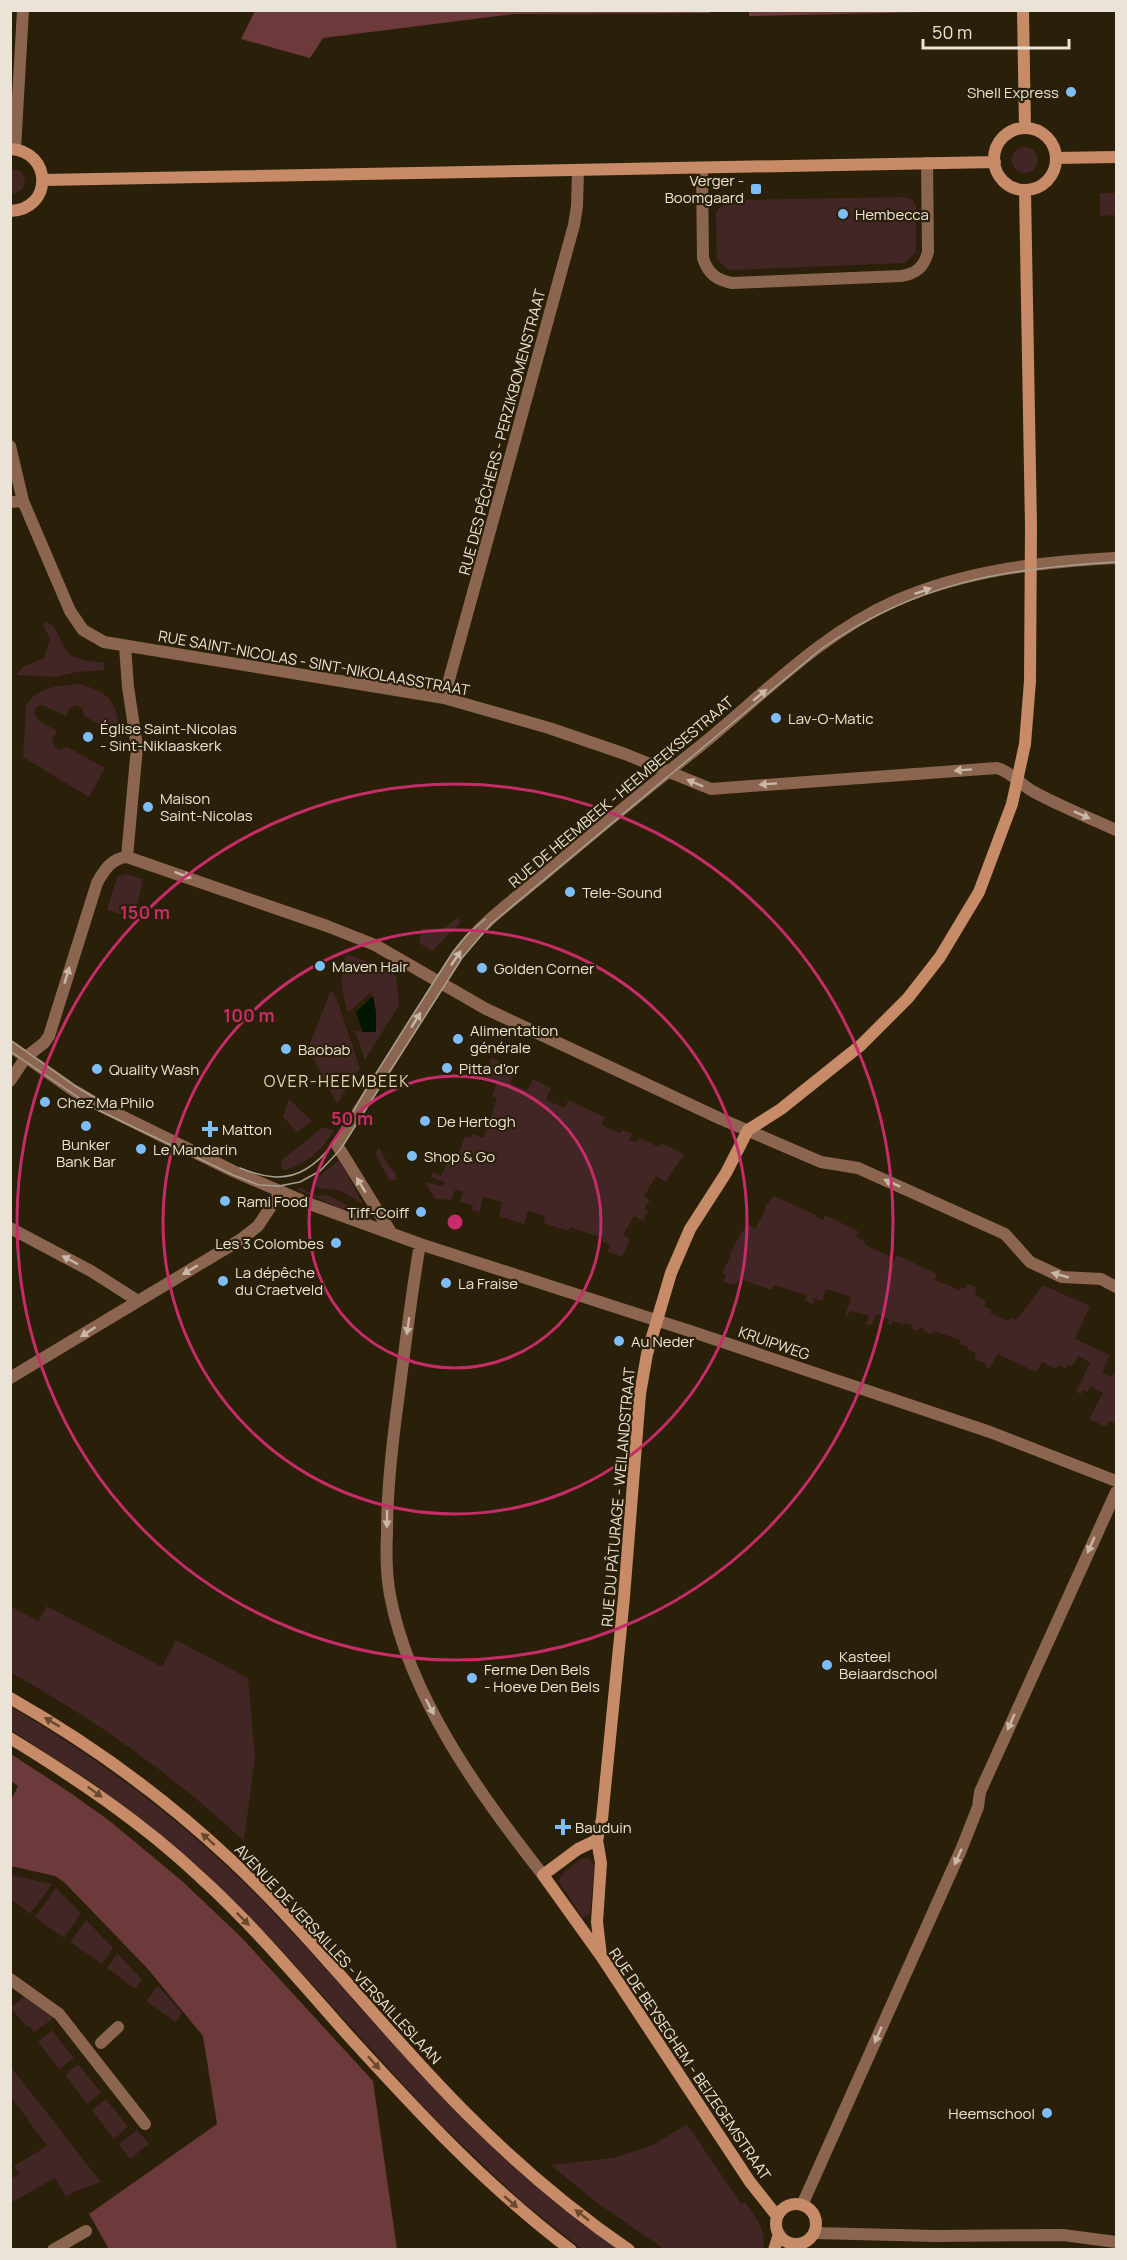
<svg xmlns="http://www.w3.org/2000/svg" width="1127" height="2260" font-family="Manrope,sans-serif">
  <style>
    .green { fill: #422525 }
    .forest { fill: #6c3a3b }
    .water { fill: #001502 }
    .lines { fill: none; stroke-linecap: round; stroke-linejoin: round }
    .street { stroke: #8b654f; stroke-width: 12 }
    .secondary { stroke: #c78b67; stroke-width: 12 }
    .tram { stroke: #a8a08f; stroke-width: 1.5 }
    .oneway { fill: #c9b8a7 }
    .oneway2 { fill: #694a2e }
    .ring { fill: none; stroke: #c62c67; stroke-width: 3 }
    .poi-dot { fill: #7dbef9; stroke: #2a1f08; stroke-width: 2 }
    .labels { text-anchor: middle; dominant-baseline: central; stroke-width: 4.5; stroke-linejoin: round; paint-order: stroke }
    .poi-label { font-size: 15px; fill: #ebe4d6; stroke: #2a1f08; text-anchor: start }
    .street-label { font-size: 15px; fill: #ebe4d6; stroke: #2a1f08 }
    .neighbourhood-label { font-size: 16px; letter-spacing: 1.5px; fill: #e4d6ba; stroke: #2a1f08 }
    .centre { fill: #c62c67; stroke: #2a1f08; stroke-width: 3 }
    .ring-label { font-size: 18px; text-anchor: middle; font-weight: bold; fill: #c62c67; stroke: #2a1f08; stroke-width: 4.5; stroke-linejoin: round; paint-order: stroke }
  </style>
  <rect width="100%" height="100%" fill="#2a1f08"/>
  <!-- green -->
  <path class="green" d="M1012 160a13 13 0 1 1 26 0a13 13 0 1 1-26 0Z
    M10 168 22 172 25 179 23 188 17 193 11 194Z
    M1100 193H1116V215L1100 216Z
    M904 197 913 200 916 206V252L905 263 732 270 725 268 717 259 716 212 723 204 731 200Z
    M47 622C61 629 60 650 74 657 83 661 95 661 104 663V670L77 672 56 677 16 675 24 666 44 658 50 640 43 624Z
    M80 684C115 694 115 704 122 737L84 716 82 708 77 705 70 708 66 716 42 705 36 707 34 714 39 721 57 731 52 741 56 748 60 750 67 747 105 768 89 797 23 757 26 706C37 686 60 686 80 684Z
    M126 874 143 879 135 918 107 910 117 877Z
    M457 918 461 922 432 951 419 943 422 928 441 931Z
    M346 954 374 964 396 976 399 1005 365 1060 355 1031 376 1032V1012L371 992 348 1013C342 993 338 973 346 954Z
    M331 990 338 1002 360 1068 337 1104 314 1060 309 1046Z
    M491 1058 517 1068 510 1083 527 1091 533 1079 551 1088 546 1100 565 1108 568 1100 605 1117 602 1125 620 1133 622 1130 632 1134 629 1140 636 1143 639 1138 659 1147 661 1143 684 1154 666 1182 656 1176 644 1196 650 1200 644 1209 648 1211 643 1221 634 1216 623 1235 630 1239 622 1257 608 1252 610 1244 602 1242 603 1238 570 1227 569 1231 543 1223 545 1216 528 1211 524 1224 499 1216 502 1202 483 1197 480 1212 472 1210 473 1205 460 1202 463 1191 455 1190 452 1200 435 1199 425 1182 443 1186 444 1182 431 1177 433 1172 441 1176 449 1159 456 1161 465 1136 470 1138 472 1134 484 1138 497 1098 492 1096 496 1084 484 1080Z
    M289 1099 312 1121 297 1132 283 1117Z
    M323 1127 334 1131C321 1150 308 1164 285 1170L282 1169 281 1161Z
    M379 1148 389 1166 396 1173V1180H389L375 1153Z
    M339 1160 363 1204 339 1190 318 1188 311 1183Z
    M300 1188 317 1196 328 1195 360 1212 367 1214 369 1217 340 1208 296 1189Z
    M774 1196 816 1215V1217L823 1220 825 1215 858 1231 856 1237 864 1241 865 1245 892 1257 888 1266 890 1267 897 1255 937 1274 934 1280 944 1284 945 1283 960 1291 961 1287 965 1289 968 1284 977 1288 974 1294 986 1301 984 1306 991 1309 990 1313 1008 1321 1010 1318 1016 1320 1043 1285 1090 1306 1075 1339 1110 1355 1102 1372 1110 1377 1116 1371V1424L1109 1421 1106 1427 1089 1419 1103 1393 1090 1386 1087 1392 1083 1390 1081 1394 1076 1392 1090 1363 1079 1356 1071 1367 1068 1365 1066 1369 1058 1365 1056 1369 1042 1362 1036 1372 998 1354 988 1370 985 1363 974 1359 976 1353 967 1350 968 1347 959 1343 960 1340 934 1331 932 1334 923 1332 924 1329 920 1327 918 1331 911 1329 912 1325 905 1323 904 1325 893 1321 891 1325 888 1324 889 1319 876 1314 872 1325 866 1324 869 1316 850 1311 847 1317 845 1316 851 1297 826 1289 822 1301 814 1298 813 1304 805 1301 807 1295 774 1285 772 1290 739 1279 735 1285 723 1282 726 1275 722 1273 731 1256 729 1254 747 1224 755 1229 766 1209 764 1208Z
    M47 1606 162 1667 176 1640 248 1678 255 1757 244 1841C174 1776 95 1719 11 1673V1607L38 1621Z
    M11 1707C91 1754 168 1810 236 1875 311 1947 376 2029 449 2104 500 2158 557 2206 617 2249H582L521 2201 433 2117 271 1939 206 1874 100 1788 11 1730Z
    M581 1859H589L595 1865 590 1914 583 1918 559 1882 561 1875Z
    M11 1875 52 1884 30 1914 11 1899Z
    M56 1888 81 1913 64 1938 35 1917Z
    M86 1920 113 1948 102 1964 70 1942Z
    M117 1953 142 1979 135 1989 107 1968Z
    M158 1986 182 2013 176 2022 146 2001Z
    M25 1996 55 2017 34 2032 29 2026 27 2027 11 2008Z
    M52 2030 74 2058 59 2069 38 2042Z
    M78 2064 101 2093 87 2104 65 2075Z
    M11 2067 101 2182 76 2191 66 2197 55 2178 11 2203V2179L19 2174 14 2166 47 2146 11 2097Z
    M106 2099 128 2127 114 2139 92 2110Z
    M687 2124 741 2204 745 2202C756 2218 767 2229 763 2249H664L596 2202 551 2165 613 2158 653 2145Z
    M137 2130 149 2144 130 2159 119 2144Z"/>
  <!-- forest -->
  <path class="forest" d="M709 10 710 13 513 14 323 38 310 58 241 39 255 11Z
    M930 11V12L749 16V11Z
    M11 1754 72 1794 111 1822 182 1881 241 1937 373 2081 397 2249H109L89 2214 217 2124 203 2036 147 1968 64 1882 55 1876 11 1866V1800L18 1786 11 1781Z"/>
  <!-- water -->
  <path class="water" d="M373 996 376 1012V1032H363L356 1012Z"/>
  <g class="lines">
    <!-- street -->
    <path class="street" d="M15 149 23 10
      M702 168 703 258C708 274 717 280 732 283L901 276C916 274 924 267 928 252L927 163
      M10 446 23 501 70 611 83 630 104 642 444 698 549 728 625 754 711 789 997 768C1014 773 1021 786 1036 793 1062 807 1090 818 1116 830
      M10 502 23 501
      M125 646 128 687 137 747 127 857
      M444 698 574 225 577 206 578 171
      M10 1046 73 1090 97 1104 233 1171 310 1204 420 1244 696 1333 990 1432 1116 1481
      M10 1081 26 1057 44 1043 49 1036 97 883C104 870 112 858 127 857L327 926 375 945 486 1009 721 1119 821 1162 858 1168 1005 1234 1030 1262 1062 1277 1101 1279 1116 1287
      M10 1228 91 1271 138 1301
      M392 1234 337 1145 458 954C480 924 512 901 541 877 593 833 645 790 699 747 762 696 819 635 895 601 966 570 1040 562 1116 558
      M420 1244C411 1296 405 1348 398 1401 392 1445 387 1487 387 1532 386 1553 386 1574 390 1595 409 1697 480 1795 543 1875
      M10 1378 240 1240 258 1226 281 1191
      M10 1979 59 2014 145 2124
      M101 2043 118 2027
      M802 2205 961 1850 978 1807 980 1792 1116 1492
      M814 2233 936 2236 1063 2235 1116 2242
      M53 2250 86 2231"/>
    <!-- secondary -->
    <path class="secondary" d="M1023 10 1025 128
      M994 159a31 31 0 1 1 62 0a31 31 0 1 1-62 0Z
      M10 149C53 151 53 210 10 211
      M1056 158 1116 157
      M43 180 995 162
      M10 1698C91 1744 165 1798 232 1861 317 1941 387 2035 469 2116 518 2165 572 2211 629 2250
      M10 1738C77 1779 143 1823 200 1877 253 1925 299 1980 346 2033 416 2110 487 2187 571 2250
      M597 1840 578 1849 543 1875 601 1956 750 2182 777 2216
      M601 1956 597 1922 601 1863 597 1840 602 1819 624 1597 640 1394 647 1354 671 1273 690 1229 726 1173 748 1130 781 1109 861 1045 908 998 940 957 979 892 1012 804 1025 744 1030 681 1031 526 1025 190
      M776 2224a20 20 0 1 1 40 0a20 20 0 1 1-40 0Z
      M774 2250 779 2234"/>
    <!-- tram -->
    <path class="tram" d="M10 1040 75 1086 105 1104
      M10 1051 94 1108 233 1175 259 1185 279 1186 300 1182 320 1171 340 1150 462 958 491 924 820 650C915 582 1003 569 1116 562
      M240 1168C262 1177 285 1182 306 1169 334 1153 350 1115 367 1088 395 1043 424 997 453 952L467 935 485 919"/>
  </g>
  <!-- one-way arrows -->
  <defs><path id="oneway-solid" d="M-6-.8H1V-3.2L6.5 0L1 3.2V.8H-6Z" transform="scale(1.5)"/></defs>
  <g class="oneway">
    <use href="#oneway-solid" transform="translate(923 591) rotate(-19)"/>
    <use href="#oneway-solid" transform="translate(760 695) rotate(-40)"/>
    <use href="#oneway-solid" transform="translate(963 770) rotate(176)"/>
    <use href="#oneway-solid" transform="translate(695 783) rotate(-157)"/>
    <use href="#oneway-solid" transform="translate(768 784) rotate(176)"/>
    <use href="#oneway-solid" transform="translate(1082 815) rotate(24)"/>
    <use href="#oneway-solid" transform="translate(183 875) rotate(20)"/>
    <use href="#oneway-solid" transform="translate(456 958) rotate(-56)"/>
    <use href="#oneway-solid" transform="translate(67 975) rotate(-73)"/>
    <use href="#oneway-solid" transform="translate(416 1020) rotate(-58)"/>
    <use href="#oneway-solid" transform="translate(892 1183) rotate(-156)"/>
    <use href="#oneway-solid" transform="translate(361 1185) rotate(-121)"/>
    <use href="#oneway-solid" transform="translate(70 1260) rotate(-152)"/>
    <use href="#oneway-solid" transform="translate(190 1270) rotate(149)"/>
    <use href="#oneway-solid" transform="translate(1060 1275) rotate(-164)"/>
    <use href="#oneway-solid" transform="translate(408 1326) rotate(98)"/>
    <use href="#oneway-solid" transform="translate(88 1332) rotate(147)"/>
    <use href="#oneway-solid" transform="translate(387 1519) rotate(91)"/>
    <use href="#oneway-solid" transform="translate(1091 1545) rotate(114)"/>
    <use href="#oneway-solid" transform="translate(430 1707) rotate(62)"/>
    <use href="#oneway-solid" transform="translate(1011 1722) rotate(114)"/>
    <use href="#oneway-solid" transform="translate(958 1857) rotate(114)"/>
    <use href="#oneway-solid" transform="translate(878 2035) rotate(114)"/>
  </g>
  <g class="oneway2">
    <use href="#oneway-solid" transform="translate(52 1722) rotate(-149)"/>
    <use href="#oneway-solid" transform="translate(95 1792) rotate(36)"/>
    <use href="#oneway-solid" transform="translate(208 1839) rotate(-138)"/>
    <use href="#oneway-solid" transform="translate(243 1919) rotate(45)"/>
    <use href="#oneway-solid" transform="translate(374 2063) rotate(48)"/>
    <use href="#oneway-solid" transform="translate(511 2202) rotate(41)"/>
    <use href="#oneway-solid" transform="translate(582 2215) rotate(-142)"/>
  </g>
  <!-- distance rings -->
  <g class="ring">
    <circle cx="455" cy="1222" r="146"/>
    <circle cx="455" cy="1222" r="292"/>
    <circle cx="455" cy="1222" r="438"/>
  </g>
  <!-- markers -->
  <g class="poi-dot">
    <circle cx="1071" cy="92" r="6"/>
    <rect x="750" y="183" width="12" height="12" rx="3"/>
    <circle cx="843" cy="214" r="6"/>
    <circle cx="776" cy="718" r="6"/>
    <circle cx="88" cy="737" r="6"/>
    <circle cx="148" cy="807" r="6"/>
    <circle cx="570" cy="892" r="6"/>
    <circle cx="320" cy="966" r="6"/>
    <circle cx="482" cy="968" r="6"/>
    <circle cx="458" cy="1039" r="6"/>
    <circle cx="286" cy="1049" r="6"/>
    <circle cx="447" cy="1068" r="6"/>
    <circle cx="97" cy="1069" r="6"/>
    <circle cx="45" cy="1102" r="6"/>
    <circle cx="425" cy="1121" r="6"/>
    <circle cx="86" cy="1126" r="6"/>
    <path d="M207 1120h6v6h6v6h-6v6h-6v-6h-6v-6h6z"/>
    <circle cx="141" cy="1149" r="6"/>
    <circle cx="412" cy="1156" r="6"/>
    <circle cx="225" cy="1201" r="6"/>
    <circle cx="421" cy="1212" r="6"/>
    <circle cx="336" cy="1243" r="6"/>
    <circle cx="223" cy="1281" r="6"/>
    <circle cx="446" cy="1283" r="6"/>
    <circle cx="619" cy="1341" r="6"/>
    <circle cx="827" cy="1665" r="6"/>
    <circle cx="472" cy="1678" r="6"/>
    <path d="M560 1818h6v6h6v6h-6v6h-6v-6h-6v-6h6z"/>
    <circle cx="1047" cy="2113" r="6"/>
  </g>
  <g class="labels">
    <!-- poi labels -->
    <g class="poi-label">
      <text x="1059" y="92" text-anchor="end">Shell Express</text>
      <text x="744" y="180" text-anchor="end">Verger -<tspan x="744" dy="17">Boomgaard</tspan></text>
      <text x="855" y="214">Hembecca</text>
      <text x="788" y="718">Lav-O-Matic</text>
      <text x="100" y="728">Église Saint-Nicolas<tspan x="100" dy="17">- Sint-Niklaaskerk</tspan></text>
      <text x="160" y="798">Maison<tspan x="160" dy="17">Saint-Nicolas</tspan></text>
      <text x="582" y="892">Tele-Sound</text>
      <text x="332" y="966">Maven Hair</text>
      <text x="494" y="968">Golden Corner</text>
      <text x="470" y="1030">Alimentation<tspan x="470" dy="17">générale</tspan></text>
      <text x="298" y="1049">Baobab</text>
      <text x="459" y="1068">Pitta d'or</text>
      <text x="109" y="1069">Quality Wash</text>
      <text x="57" y="1102">Chez Ma Philo</text>
      <text x="437" y="1121">De Hertogh</text>
      <text x="222" y="1129">Matton</text>
      <text x="86" y="1144" text-anchor="middle">Bunker<tspan x="86" dy="17">Bank Bar</tspan></text>
      <text x="153" y="1149">Le Mandarin</text>
      <text x="424" y="1156">Shop &amp; Go</text>
      <text x="237" y="1201">Rami Food</text>
      <text x="409" y="1212" text-anchor="end">Tiff-Coiff</text>
      <text x="324" y="1243" text-anchor="end">Les 3 Colombes</text>
      <text x="235" y="1272">La dépêche<tspan x="235" dy="17">du Craetveld</tspan></text>
      <text x="458" y="1283">La Fraise</text>
      <text x="631" y="1341">Au Neder</text>
      <text x="839" y="1656">Kasteel<tspan x="839" dy="17">Beiaardschool</tspan></text>
      <text x="484" y="1669">Ferme Den Bels<tspan x="484" dy="17">- Hoeve Den Bels</tspan></text>
      <text x="575" y="1827">Bauduin</text>
      <text x="1035" y="2113" text-anchor="end">Heemschool</text>
    </g>
    <!-- street labels -->
    <g class="street-label">
      <text transform="translate(502 432) rotate(-75)">RUE DES PÊCHERS - PERZIKBOMENSTRAAT</text>
      <text transform="translate(314 663) rotate(10)">RUE SAINT-NICOLAS - SINT-NIKOLAASSTRAAT</text>
      <text transform="translate(621 792) rotate(-40)">RUE DE HEEMBEEK - HEEMBEEKSESTRAAT</text>
      <text transform="translate(774 1343) rotate(19)">KRUIPWEG</text>
      <text transform="translate(618 1497) rotate(-85)">RUE DU PÂTURAGE - WEILANDSTRAAT</text>
      <text transform="translate(338 1954) rotate(47)">AVENUE DE VERSAILLES - VERSAILLESLAAN</text>
      <text transform="translate(690 2064) rotate(56)">RUE DE BEYSEGHEM - BEIZEGEMSTRAAT</text>
    </g>
    <!-- neighbourhood labels -->
    <g class="neighbourhood-label">
      <text x="337" y="1081">OVER-HEEMBEEK</text>
    </g>
  </g>
  <circle cx="455" cy="1222" r="9" class="centre"/>
  <g class="ring-label">
    <text x="145" y="919">150 m</text>
    <text x="249" y="1022">100 m</text>
    <text x="352" y="1125">50 m</text>
  </g>
  <!-- border -->
  <rect width="1127" height="2260" fill="none" stroke="#ebe4d6" stroke-width="24"/>
  <!-- scale -->
  <path d="M923 39v9h146v-9" fill="none" stroke="#ebe4d6" stroke-width="3"/>
  <text x="932" y="39" font-size="18" fill="#ebe4d6" stroke="#2a1f08" stroke-width="4.5" paint-order="stroke">50 m</text>
</svg>
